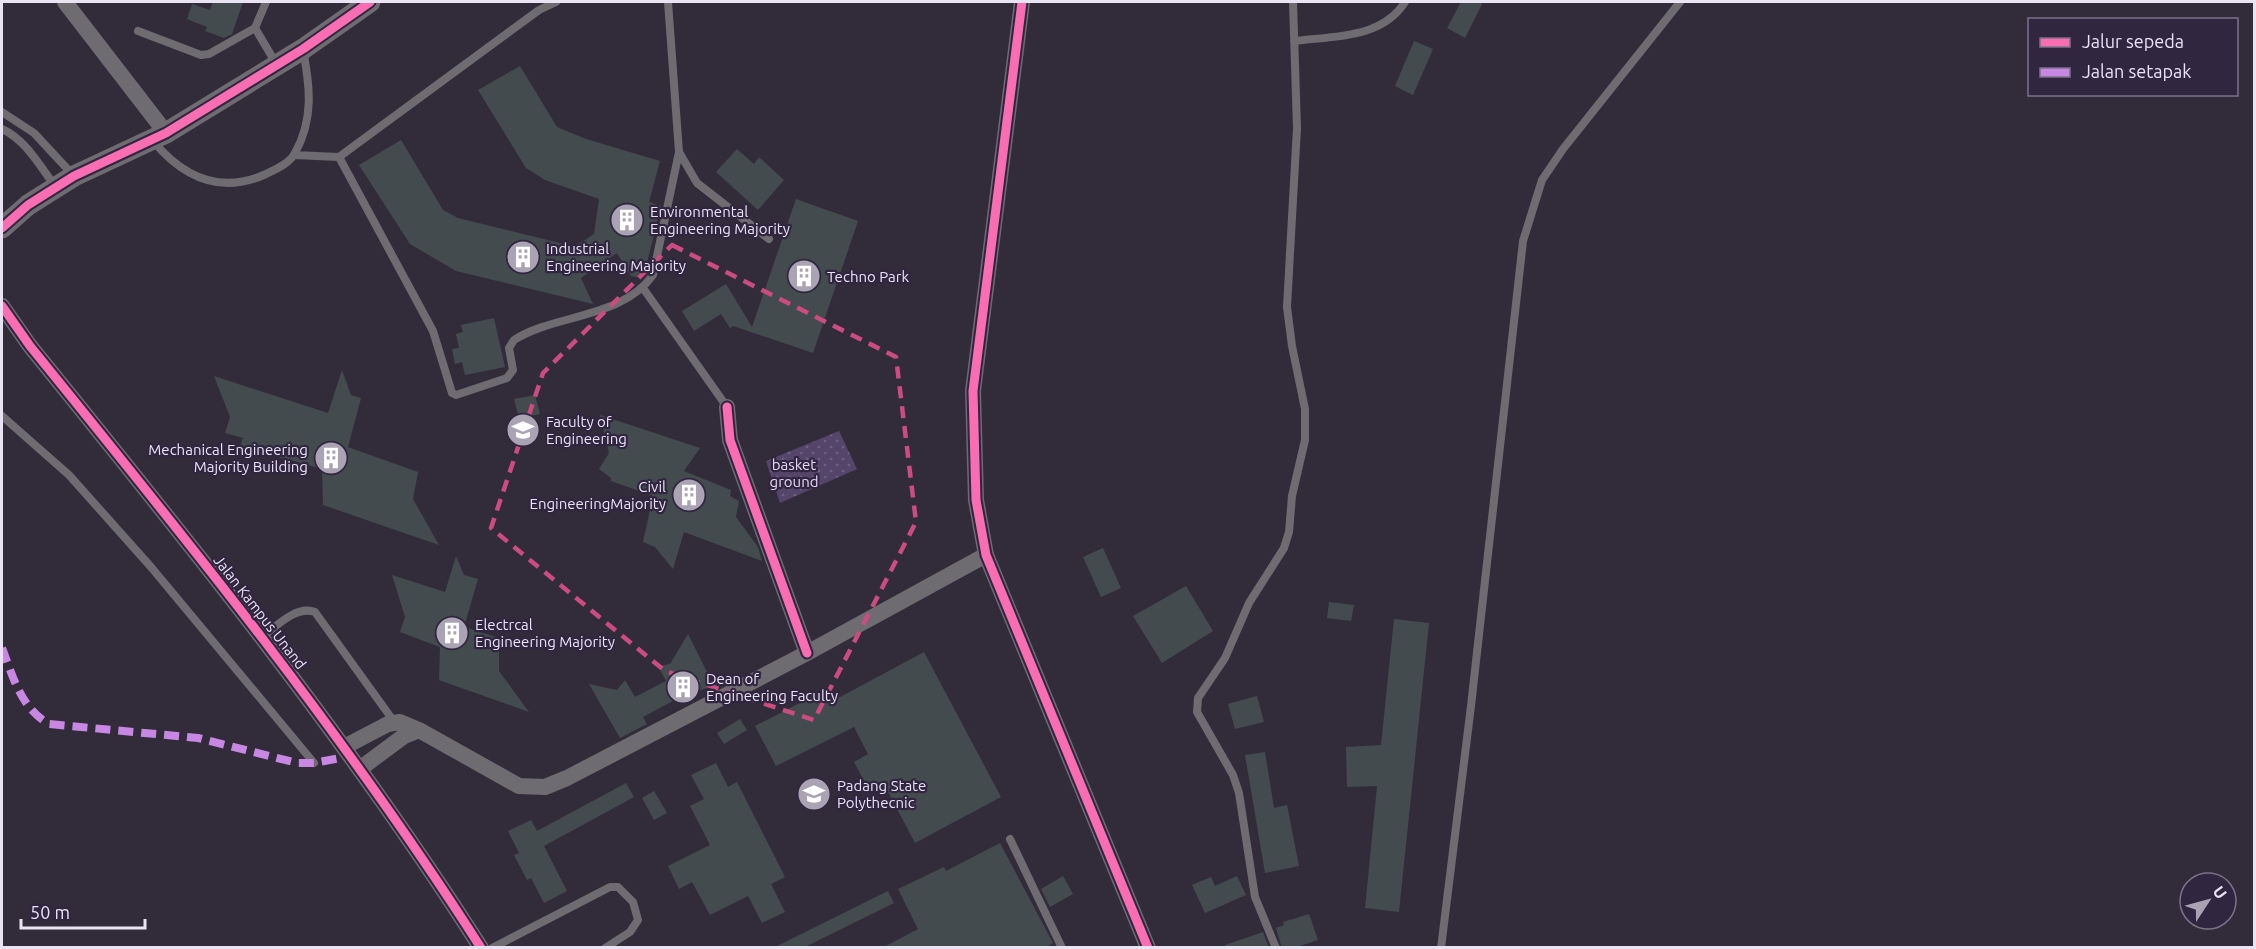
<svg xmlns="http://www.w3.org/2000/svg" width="2256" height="949" font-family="Ubuntu,sans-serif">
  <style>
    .green { fill: url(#green-dots) }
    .building { fill: #434b4f }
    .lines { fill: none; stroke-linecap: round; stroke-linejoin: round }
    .service { stroke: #6e6b71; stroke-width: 8 }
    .minor { stroke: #6e6b71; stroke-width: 16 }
    .tertiary { stroke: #6e6b71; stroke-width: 21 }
    .quiet { stroke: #c787e3; stroke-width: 8; stroke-dasharray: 15 8; stroke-linecap: butt }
    .cycleway-casing { stroke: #312640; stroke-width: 13 }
    .cycleway { stroke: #f96db3; stroke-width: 9 }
    .marked { fill: none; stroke: #cc4b81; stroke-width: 4.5; stroke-dasharray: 12 8; stroke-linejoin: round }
    .labels { text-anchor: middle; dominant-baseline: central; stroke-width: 4.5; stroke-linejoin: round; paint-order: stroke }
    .poi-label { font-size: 15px; fill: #eae3f4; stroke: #312640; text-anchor: start }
    .park-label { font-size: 15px; fill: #e4d6f8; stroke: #312640 }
    .street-label { font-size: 15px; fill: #eae3f4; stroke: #312640 }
  </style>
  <defs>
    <pattern id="green-dots" width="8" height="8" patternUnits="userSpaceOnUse" patternTransform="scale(1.5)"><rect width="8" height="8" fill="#55456a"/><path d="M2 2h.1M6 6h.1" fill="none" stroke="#6e6080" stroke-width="1.8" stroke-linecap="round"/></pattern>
  </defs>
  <rect width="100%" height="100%" fill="#322c3a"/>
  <!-- green -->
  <path class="green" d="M839 431 857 469 780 503 766 461Z"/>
  <!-- building -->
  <path class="building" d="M213 2H243L232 34 224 38 205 31 207 27 187 19 192 4 210 10Z
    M1461 2H1483L1465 38 1447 28Z
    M1414 41 1433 49 1413 95 1395 86Z
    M520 66 557 127 586 139 660 161 649 202 661 206 644 275 641 278 631 276 617 253 581 278 593 304 456 271 410 244 359 165 401 140 443 210 458 218 572 246 582 242 594 234 599 199 545 180 526 168 478 90Z
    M737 149 754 164 759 157 784 180 758 210 716 172Z
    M796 199 858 221 813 353 733 326 730 328 721 314 694 331 682 311 726 284 752 327Z
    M494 318 505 367 465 375 462 362 455 364 452 349 459 348 456 334 463 332 461 325Z
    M342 370 351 395 361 398 348 447 418 472 413 499 439 545 323 505 322 469 240 446 243 438 225 433 230 417 214 376 328 413Z
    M535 395 540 414 519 418 514 399Z
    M600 415 700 448 684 471 731 490 730 496 739 501 736 517 758 547 762 561 684 532 673 569 655 547 643 542 653 496 611 481V478L599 469 609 453Z
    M1103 548 1121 588 1101 597 1083 557Z
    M456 556 464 575 478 579 464 627 499 638V671L529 712 439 680 440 647 400 632 405 617 392 575 445 592Z
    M1186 586 1213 631 1162 663 1133 616Z
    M1329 602 1354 605 1351 621 1327 618Z
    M1394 619 1429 623 1399 912 1365 908 1377 786 1347 787 1346 747 1381 745Z
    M688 634 714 686 684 695 643 717 647 724 620 738 589 684 617 690 625 680 635 697 666 681 658 666 670 664Z
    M924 652 1001 797 915 843 884 784 870 792 854 762 868 754 854 727 776 766 755 726 823 691 829 703Z
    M1257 696 1264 722 1235 729 1228 704Z
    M740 719 747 730 724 744 717 733Z
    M1265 752 1274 808 1287 805 1299 866 1265 873 1245 755Z
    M716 763 728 787 737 782 785 877 771 884 785 912 762 923 748 896 710 915 692 882 679 889 668 866 710 845 690 806 704 799 691 775Z
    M626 783 634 797 544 846 567 891 544 903 531 878 527 880 514 855 519 853 508 831 531 820 537 831Z
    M654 791 667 813 654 820 642 798Z
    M1000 843 1053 943 1045 948H882L918 929 898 889 944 867 946 871Z
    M1063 876 1073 894 1050 907 1041 889Z
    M1237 876 1246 895 1205 913 1192 885 1211 877 1215 886Z
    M888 891 894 903 803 948H773Z
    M1309 914 1318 940 1294 948H1282L1276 928 1284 925 1283 922Z
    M1263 932 1269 948H1225V945Z"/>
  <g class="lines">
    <!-- service -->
    <path class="service" d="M266 2 255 28 277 65
      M138 31 201 55 209 54 255 28
      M1294 41C1333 36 1382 39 1405 2
      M2 112 34 133 74 176
      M2 129C26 140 39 165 55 186
      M153 141C183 177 220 195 266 174 276 169 290 163 295 153 314 119 310 86 303 50
      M679 152 697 183 769 239
      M294 155 339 157 539 10 556 2
      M339 157 433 331 452 393 456 395 507 378 513 370 509 348 514 340C554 314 622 319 653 275L679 152 668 2
      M643 288 727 407
      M2 416 69 475 151 567 314 763
      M262 637C277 626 296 605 315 612L395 723
      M1010 839 1062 948
      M492 948 610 887H618L633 902 638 920 630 932 605 948
      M1276 948 1255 897 1239 793 1233 775 1197 712 1198 698 1225 658 1249 603 1284 548 1289 532 1292 496 1305 440V409L1292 346 1287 307 1297 128 1293 2
      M1441 948 1471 706 1523 241 1542 180 1563 149 1680 2"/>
    <!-- minor -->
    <path class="minor" d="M65 2 166 133
      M1022 2 973 391 976 500 986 555 1148 948
      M2 306 30 346C188 541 346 736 481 948
      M727 407 730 440 807 653
      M344 747 388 724 400 722 419 730 519 786 545 787 567 778 807 653 986 555
      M361 768 404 736 419 730"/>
    <!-- tertiary -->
    <path class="tertiary" d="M2 228 28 205 74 176 166 133 303 49 370 2"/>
    <!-- quiet -->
    <path class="quiet" d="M2 648C13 677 21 708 49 724L198 738 297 763H314L351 756"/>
    <defs>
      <path id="cycleway" d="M1022 2 973 391 976 500 986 555 1148 948
        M2 228 28 205 74 176 166 133 303 49 370 2
        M2 306 30 346C188 541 346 736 481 948
        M727 407 730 440 807 653"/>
    </defs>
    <!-- cycleway casing -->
    <use href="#cycleway" class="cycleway-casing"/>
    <!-- cycleway -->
    <use href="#cycleway" class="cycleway"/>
  </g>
  <!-- marked area -->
  <path class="marked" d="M672 245 896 357 916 522 814 720 665 671 491 528 543 373Z"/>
  <!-- icons -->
  <defs>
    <symbol id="building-disc" viewBox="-11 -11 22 22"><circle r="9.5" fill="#aaa3b3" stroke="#312640"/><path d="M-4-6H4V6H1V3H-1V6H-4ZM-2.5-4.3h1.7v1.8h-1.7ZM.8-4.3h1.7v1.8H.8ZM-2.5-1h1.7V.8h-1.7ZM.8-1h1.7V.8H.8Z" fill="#fff"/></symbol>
    <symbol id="university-disc" viewBox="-11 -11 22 22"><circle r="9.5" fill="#aaa3b3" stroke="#312640"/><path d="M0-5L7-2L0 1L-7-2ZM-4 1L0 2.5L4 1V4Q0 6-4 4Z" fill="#fff"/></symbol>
  </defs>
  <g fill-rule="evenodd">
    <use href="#building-disc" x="608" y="201" width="38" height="38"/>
    <use href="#building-disc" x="504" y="238" width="38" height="38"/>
    <use href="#building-disc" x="785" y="257" width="38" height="38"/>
    <use href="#university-disc" x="504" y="411" width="38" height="38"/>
    <use href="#building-disc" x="312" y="439" width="38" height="38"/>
    <use href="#building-disc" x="670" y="476" width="38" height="38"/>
    <use href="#building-disc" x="433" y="614" width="38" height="38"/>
    <use href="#building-disc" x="664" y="668" width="38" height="38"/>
    <use href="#university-disc" x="795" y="775" width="38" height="38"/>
  </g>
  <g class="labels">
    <!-- poi labels -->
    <g class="poi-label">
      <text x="650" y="211">Environmental<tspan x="650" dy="17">Engineering Majority</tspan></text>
      <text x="546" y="248">Industrial<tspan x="546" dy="17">Engineering Majority</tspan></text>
      <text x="827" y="276">Techno Park</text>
      <text x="546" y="421">Faculty of<tspan x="546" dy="17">Engineering</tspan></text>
      <text x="308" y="449" text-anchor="end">Mechanical Engineering<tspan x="308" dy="17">Majority Building</tspan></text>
      <text x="666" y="486" text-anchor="end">Civil<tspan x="666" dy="17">EngineeringMajority</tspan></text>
      <text x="475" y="624">Electrcal<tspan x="475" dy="17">Engineering Majority</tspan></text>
      <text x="706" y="678">Dean of<tspan x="706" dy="17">Engineering Faculty</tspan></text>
      <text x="837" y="785">Padang State<tspan x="837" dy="17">Polythecnic</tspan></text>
    </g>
    <!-- park labels -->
    <g class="park-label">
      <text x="794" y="464">basket<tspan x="794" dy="17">ground</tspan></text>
    </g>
    <!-- street labels -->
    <g class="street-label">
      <text transform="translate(260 612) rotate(52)">Jalan Kampus Unand</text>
    </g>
  </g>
  <!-- border -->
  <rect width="2256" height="949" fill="none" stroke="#eae3f4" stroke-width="6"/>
  <!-- legend -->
  <rect x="2028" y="18" width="210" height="78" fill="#312640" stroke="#7b7288" stroke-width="1.5"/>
  <rect x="2040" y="38" width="30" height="9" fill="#f96db3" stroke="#7b7288" stroke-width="1.5"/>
  <text x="2082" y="48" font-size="18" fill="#eae3f4">Jalur sepeda</text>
  <rect x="2040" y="68" width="30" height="9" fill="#c787e3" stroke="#7b7288" stroke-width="1.5"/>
  <text x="2082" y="78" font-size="18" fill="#eae3f4">Jalan setapak</text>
  <!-- north arrow -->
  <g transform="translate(2208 901) rotate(54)"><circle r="28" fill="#312640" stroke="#7b7288" stroke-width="1.5"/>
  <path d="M0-4.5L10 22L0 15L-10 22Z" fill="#aaa3b3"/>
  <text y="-9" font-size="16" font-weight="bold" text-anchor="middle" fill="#eae3f4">U</text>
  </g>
  <!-- scale -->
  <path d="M21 919v9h124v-9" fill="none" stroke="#eae3f4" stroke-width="3"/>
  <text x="30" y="919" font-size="18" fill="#eae3f4" stroke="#312640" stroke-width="4.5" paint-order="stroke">50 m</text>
</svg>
